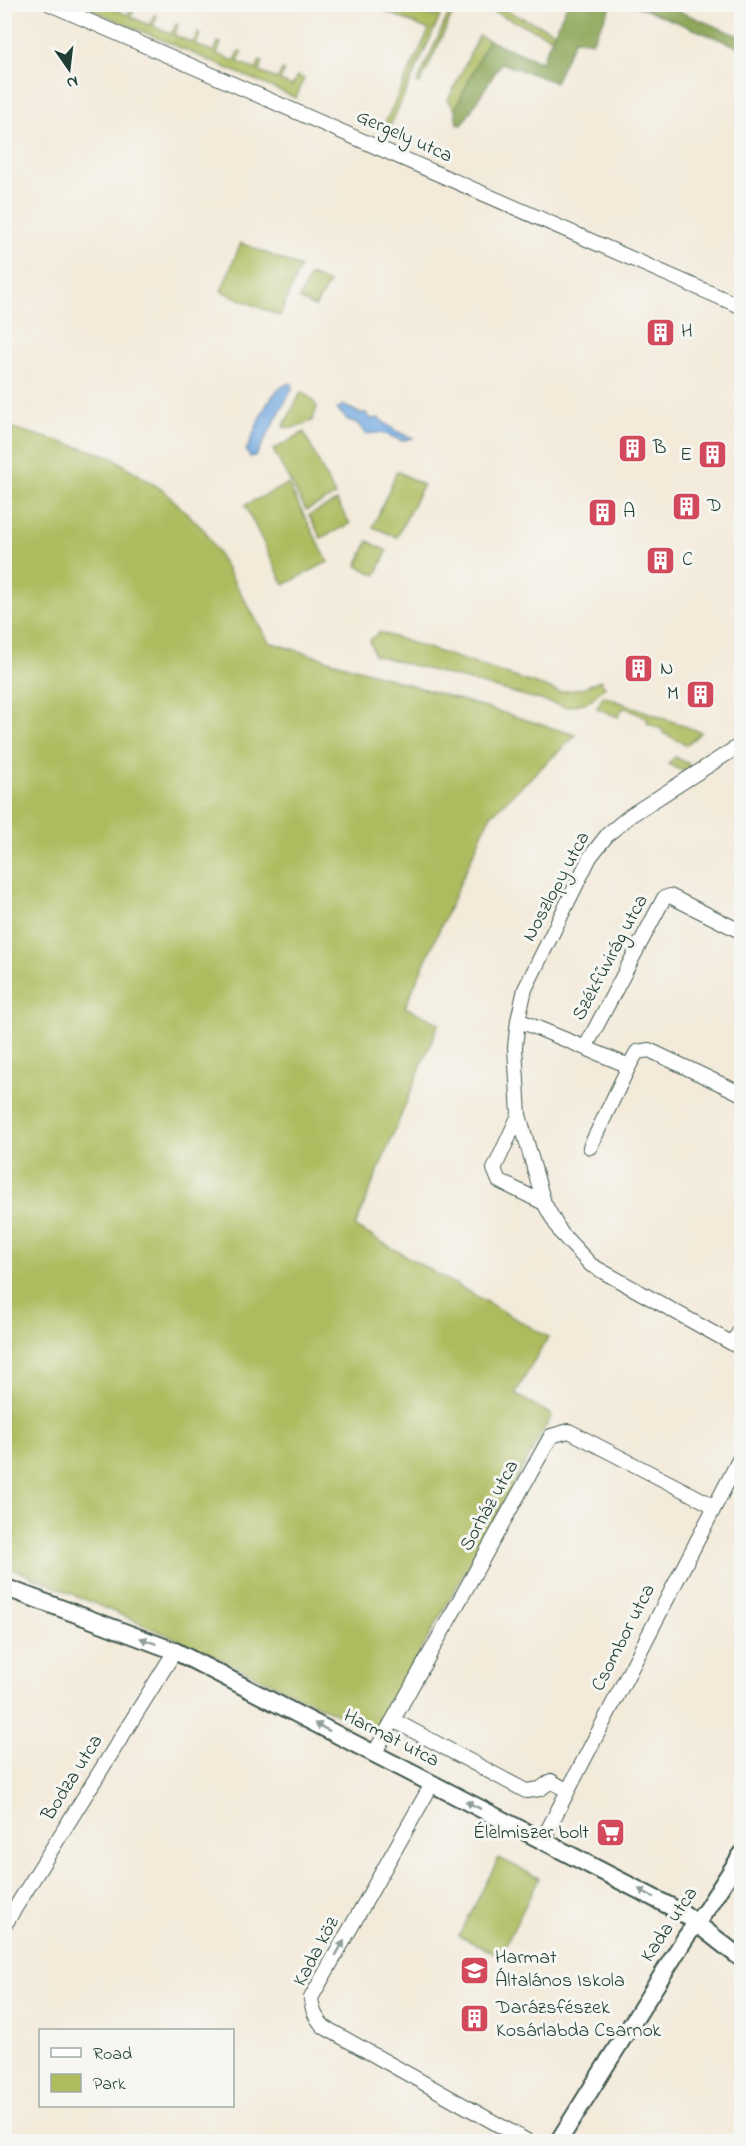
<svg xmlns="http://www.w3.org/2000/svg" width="746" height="2146" font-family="'Indie Flower',sans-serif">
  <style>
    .green { fill: #aebc5e; stroke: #667c49; stroke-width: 1.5 }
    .forest { fill: #8aa455; stroke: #547044; stroke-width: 1.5 }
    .water { fill: #72a9e1; stroke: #48738a; stroke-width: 1.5 }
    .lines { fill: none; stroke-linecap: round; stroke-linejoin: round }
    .minor-casing { stroke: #3f574d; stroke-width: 16 }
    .tertiary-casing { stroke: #3f574d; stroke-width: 20 }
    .minor { stroke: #fff; stroke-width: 14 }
    .tertiary { stroke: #fff; stroke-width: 16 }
    .oneway { fill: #8f9e9a }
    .labels { text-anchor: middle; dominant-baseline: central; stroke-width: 6; stroke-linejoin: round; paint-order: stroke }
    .street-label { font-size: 20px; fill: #1f3d34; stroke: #f6f6f2 }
    .poi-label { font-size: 20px; fill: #1f3d34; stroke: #f6f6f2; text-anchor: start }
  </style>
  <rect width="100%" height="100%" fill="#f6f6f2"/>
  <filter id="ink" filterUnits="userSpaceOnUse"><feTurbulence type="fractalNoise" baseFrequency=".0167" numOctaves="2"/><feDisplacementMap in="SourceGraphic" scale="12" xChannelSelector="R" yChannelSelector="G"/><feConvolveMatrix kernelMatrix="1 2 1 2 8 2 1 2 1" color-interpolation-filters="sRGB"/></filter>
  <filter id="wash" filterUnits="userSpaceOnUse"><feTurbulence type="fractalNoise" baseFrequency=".008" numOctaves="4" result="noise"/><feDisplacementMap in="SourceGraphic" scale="24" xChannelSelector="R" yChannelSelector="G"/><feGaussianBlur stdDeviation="1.35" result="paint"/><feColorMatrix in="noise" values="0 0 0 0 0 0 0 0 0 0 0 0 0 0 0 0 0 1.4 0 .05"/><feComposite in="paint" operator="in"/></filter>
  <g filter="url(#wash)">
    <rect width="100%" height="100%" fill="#f3ead9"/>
    <!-- green -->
    <path class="green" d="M103 5H109V7L128 15 132 5 135 7 131 17 149 25 154 15 157 16 153 26 171 34 176 24 178 25 174 35 193 43 198 33 200 34 196 45 214 52 218 42 221 43 217 54 235 61 239 51 242 52 238 62 256 70 260 60 263 61 259 72 277 79 282 70 284 71 280 81 292 86 297 76 304 79 296 98 81 5Z
      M371 5H406L435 17 439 8 443 10 386 135 380 133 429 30Z
      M478 5H493L555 32 552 38Z
      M449 13 452 15 420 84 417 83Z
      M479 36 488 40 455 110 448 100Z
      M241 243 300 267 280 316 221 291Z
      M310 275 329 283 315 307 299 299Z
      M301 392 312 399 317 407 312 421 292 428 283 427Z
      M5 426 110 456 164 491 205 531 269 642 576 735 490 816 405 1007 439 1023 355 1227 548 1337 515 1394 552 1415 376 1732 172 1637 5 1565Z
      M304 432 335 496 306 510 273 450Z
      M397 471 423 485 397 537 373 527Z
      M288 484 328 562 284 585 245 505Z
      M337 501 350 524 321 538 309 515Z
      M368 541 387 551 376 575 357 566Z
      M379 632 560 692 583 688 600 680 605 687 588 702 566 707 374 655 370 640Z
      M603 696 701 732 687 745 663 733V730L647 723 648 719 626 708 622 709 618 717 597 708Z
      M675 757 689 764V770L683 771 668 764Z
      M499 1858 539 1878 500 1956 459 1936Z"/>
    <!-- forest -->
    <path class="forest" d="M567 5H589L595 7 597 5H612L592 42 575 39 555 82 501 63 462 125 457 124 455 110 488 40 541 62Z
      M634 5H664L741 37V48Z"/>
    <!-- water -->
    <path class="water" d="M289 383 292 384V389L256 456 250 457 246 451C257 429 265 393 289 383Z
      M343 405 359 413H366L371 419 378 418 396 431 413 438 401 441C388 434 381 431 366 434L357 423 348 420 337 409Z"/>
  </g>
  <g filter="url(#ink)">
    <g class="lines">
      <defs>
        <path id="minor" d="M50 4 742 307
          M742 744 631 815 608 834 590 857 525 989 518 1020 515 1047 519 1115 544 1203 561 1233 591 1265 742 1349
          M518 1020 629 1066 637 1052 649 1050 742 1094
          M585 1048 664 898 670 896 742 932
          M519 1115 494 1169 499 1181 544 1203
          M590 1147 629 1066
          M732 1343 742 1328
          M393 1720 526 1791 540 1789 551 1781 568 1791
          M374 1754 551 1436 569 1431 714 1506
          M432 1784 311 1998C312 2011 316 2018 324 2027L529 2142
          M543 1839 742 1454
          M4 1926 175 1651"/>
        <path id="tertiary" d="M4 1587 175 1651 683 1913 742 1959
          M558 2142 686 1937 706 1910 742 1854"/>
      </defs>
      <!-- minor casing -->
      <use href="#minor" class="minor-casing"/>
      <!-- tertiary casing -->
      <use href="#tertiary" class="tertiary-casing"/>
      <!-- minor -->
      <use href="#minor" class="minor"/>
      <!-- tertiary -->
      <use href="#tertiary" class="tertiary"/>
    </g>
    <!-- one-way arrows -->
    <defs><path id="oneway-solid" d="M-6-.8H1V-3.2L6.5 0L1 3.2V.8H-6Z" transform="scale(1.5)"/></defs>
    <g class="oneway">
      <use href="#oneway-solid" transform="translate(148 1641) rotate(-159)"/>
      <use href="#oneway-solid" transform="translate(322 1727) rotate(-153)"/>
      <use href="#oneway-solid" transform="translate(473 1805) rotate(-153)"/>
      <use href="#oneway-solid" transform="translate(646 1893) rotate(-152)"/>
      <use href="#oneway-solid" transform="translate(340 1948) rotate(-60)"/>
    </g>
  </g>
  <!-- icons -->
  <defs>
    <symbol id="building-square" viewBox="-11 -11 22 22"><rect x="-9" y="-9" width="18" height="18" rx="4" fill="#d1495b" stroke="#f6f6f2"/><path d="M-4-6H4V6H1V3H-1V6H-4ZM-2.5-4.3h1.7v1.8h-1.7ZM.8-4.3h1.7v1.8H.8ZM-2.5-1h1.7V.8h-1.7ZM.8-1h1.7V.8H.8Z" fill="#fff"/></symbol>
    <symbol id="supermarket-square" viewBox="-11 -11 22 22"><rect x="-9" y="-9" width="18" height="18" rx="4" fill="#d1495b" stroke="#f6f6f2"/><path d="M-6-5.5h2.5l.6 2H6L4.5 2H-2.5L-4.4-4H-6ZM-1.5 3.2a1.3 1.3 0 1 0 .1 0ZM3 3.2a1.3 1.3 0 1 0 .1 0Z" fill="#fff"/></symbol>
    <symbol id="school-square" viewBox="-11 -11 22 22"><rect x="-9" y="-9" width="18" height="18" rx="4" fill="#d1495b" stroke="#f6f6f2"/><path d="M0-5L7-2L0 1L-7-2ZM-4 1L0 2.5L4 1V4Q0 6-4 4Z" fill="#fff"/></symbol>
  </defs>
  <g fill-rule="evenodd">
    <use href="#building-square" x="644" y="316" width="33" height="33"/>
    <use href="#building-square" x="616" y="432" width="33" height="33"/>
    <use href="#building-square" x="696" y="438" width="33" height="33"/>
    <use href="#building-square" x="670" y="490" width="33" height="33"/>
    <use href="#building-square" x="586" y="496" width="33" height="33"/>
    <use href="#building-square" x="644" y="544" width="33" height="33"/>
    <use href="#building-square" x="622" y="652" width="33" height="33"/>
    <use href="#building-square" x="684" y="678" width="33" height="33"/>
    <use href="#supermarket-square" x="594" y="1816" width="33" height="33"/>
    <use href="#school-square" x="458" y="1954" width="33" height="33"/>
    <use href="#building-square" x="458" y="2002" width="33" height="33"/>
  </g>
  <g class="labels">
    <!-- street labels -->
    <g class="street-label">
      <text transform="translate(404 137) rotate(24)">Gergely utca</text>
      <text transform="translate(557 887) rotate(-62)">Noszlopy utca</text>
      <text transform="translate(611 958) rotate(-62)">Székfűvirág utca</text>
      <text transform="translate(490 1506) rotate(-61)">Sorház utca</text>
      <text transform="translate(624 1638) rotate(-63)">Csombor utca</text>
      <text transform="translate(391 1739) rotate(27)">Harmat utca</text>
      <text transform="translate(73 1778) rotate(-58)">Bodza utca</text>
      <text transform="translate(670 1925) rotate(-56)">Kada utca</text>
      <text transform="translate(317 1952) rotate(-62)">Kada köz</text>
    </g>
    <!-- poi labels -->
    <g class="poi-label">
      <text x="681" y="332">H</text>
      <text x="653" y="448">B</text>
      <text x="692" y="455" text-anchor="end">E</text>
      <text x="707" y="506">D</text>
      <text x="623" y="512">A</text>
      <text x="682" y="560">C</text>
      <text x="660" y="669">N</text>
      <text x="679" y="694" text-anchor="end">M</text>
      <text x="589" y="1833" text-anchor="end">Élelmiszer bolt</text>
      <text x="495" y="1958">Harmat<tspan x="495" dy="23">Általános Iskola</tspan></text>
      <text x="496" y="2008">Darázsfészek<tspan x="496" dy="23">Kosárlabda Csarnok</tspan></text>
    </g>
  </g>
  <!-- margin -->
  <rect width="746" height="2146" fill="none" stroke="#f6f6f2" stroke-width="24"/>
  <!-- legend -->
  <rect x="39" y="2029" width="195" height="78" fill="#f6f6f2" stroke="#a0aca6" stroke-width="1.5"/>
  <rect x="51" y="2048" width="30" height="9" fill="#ffffff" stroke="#a0aca6" stroke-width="1.5"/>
  <text x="93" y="2059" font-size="18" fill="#1f3d34">Road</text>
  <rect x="51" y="2074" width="30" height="18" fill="#aebc5e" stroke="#a0aca6" stroke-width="1.5"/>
  <text x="93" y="2089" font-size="18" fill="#1f3d34">Park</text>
  <!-- north arrow -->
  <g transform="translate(69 69) rotate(166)" stroke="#f6f6f2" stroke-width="4.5" paint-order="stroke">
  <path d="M0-4.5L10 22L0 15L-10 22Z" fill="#1f3d34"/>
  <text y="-9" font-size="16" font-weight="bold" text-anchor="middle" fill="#1f3d34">N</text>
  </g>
</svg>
